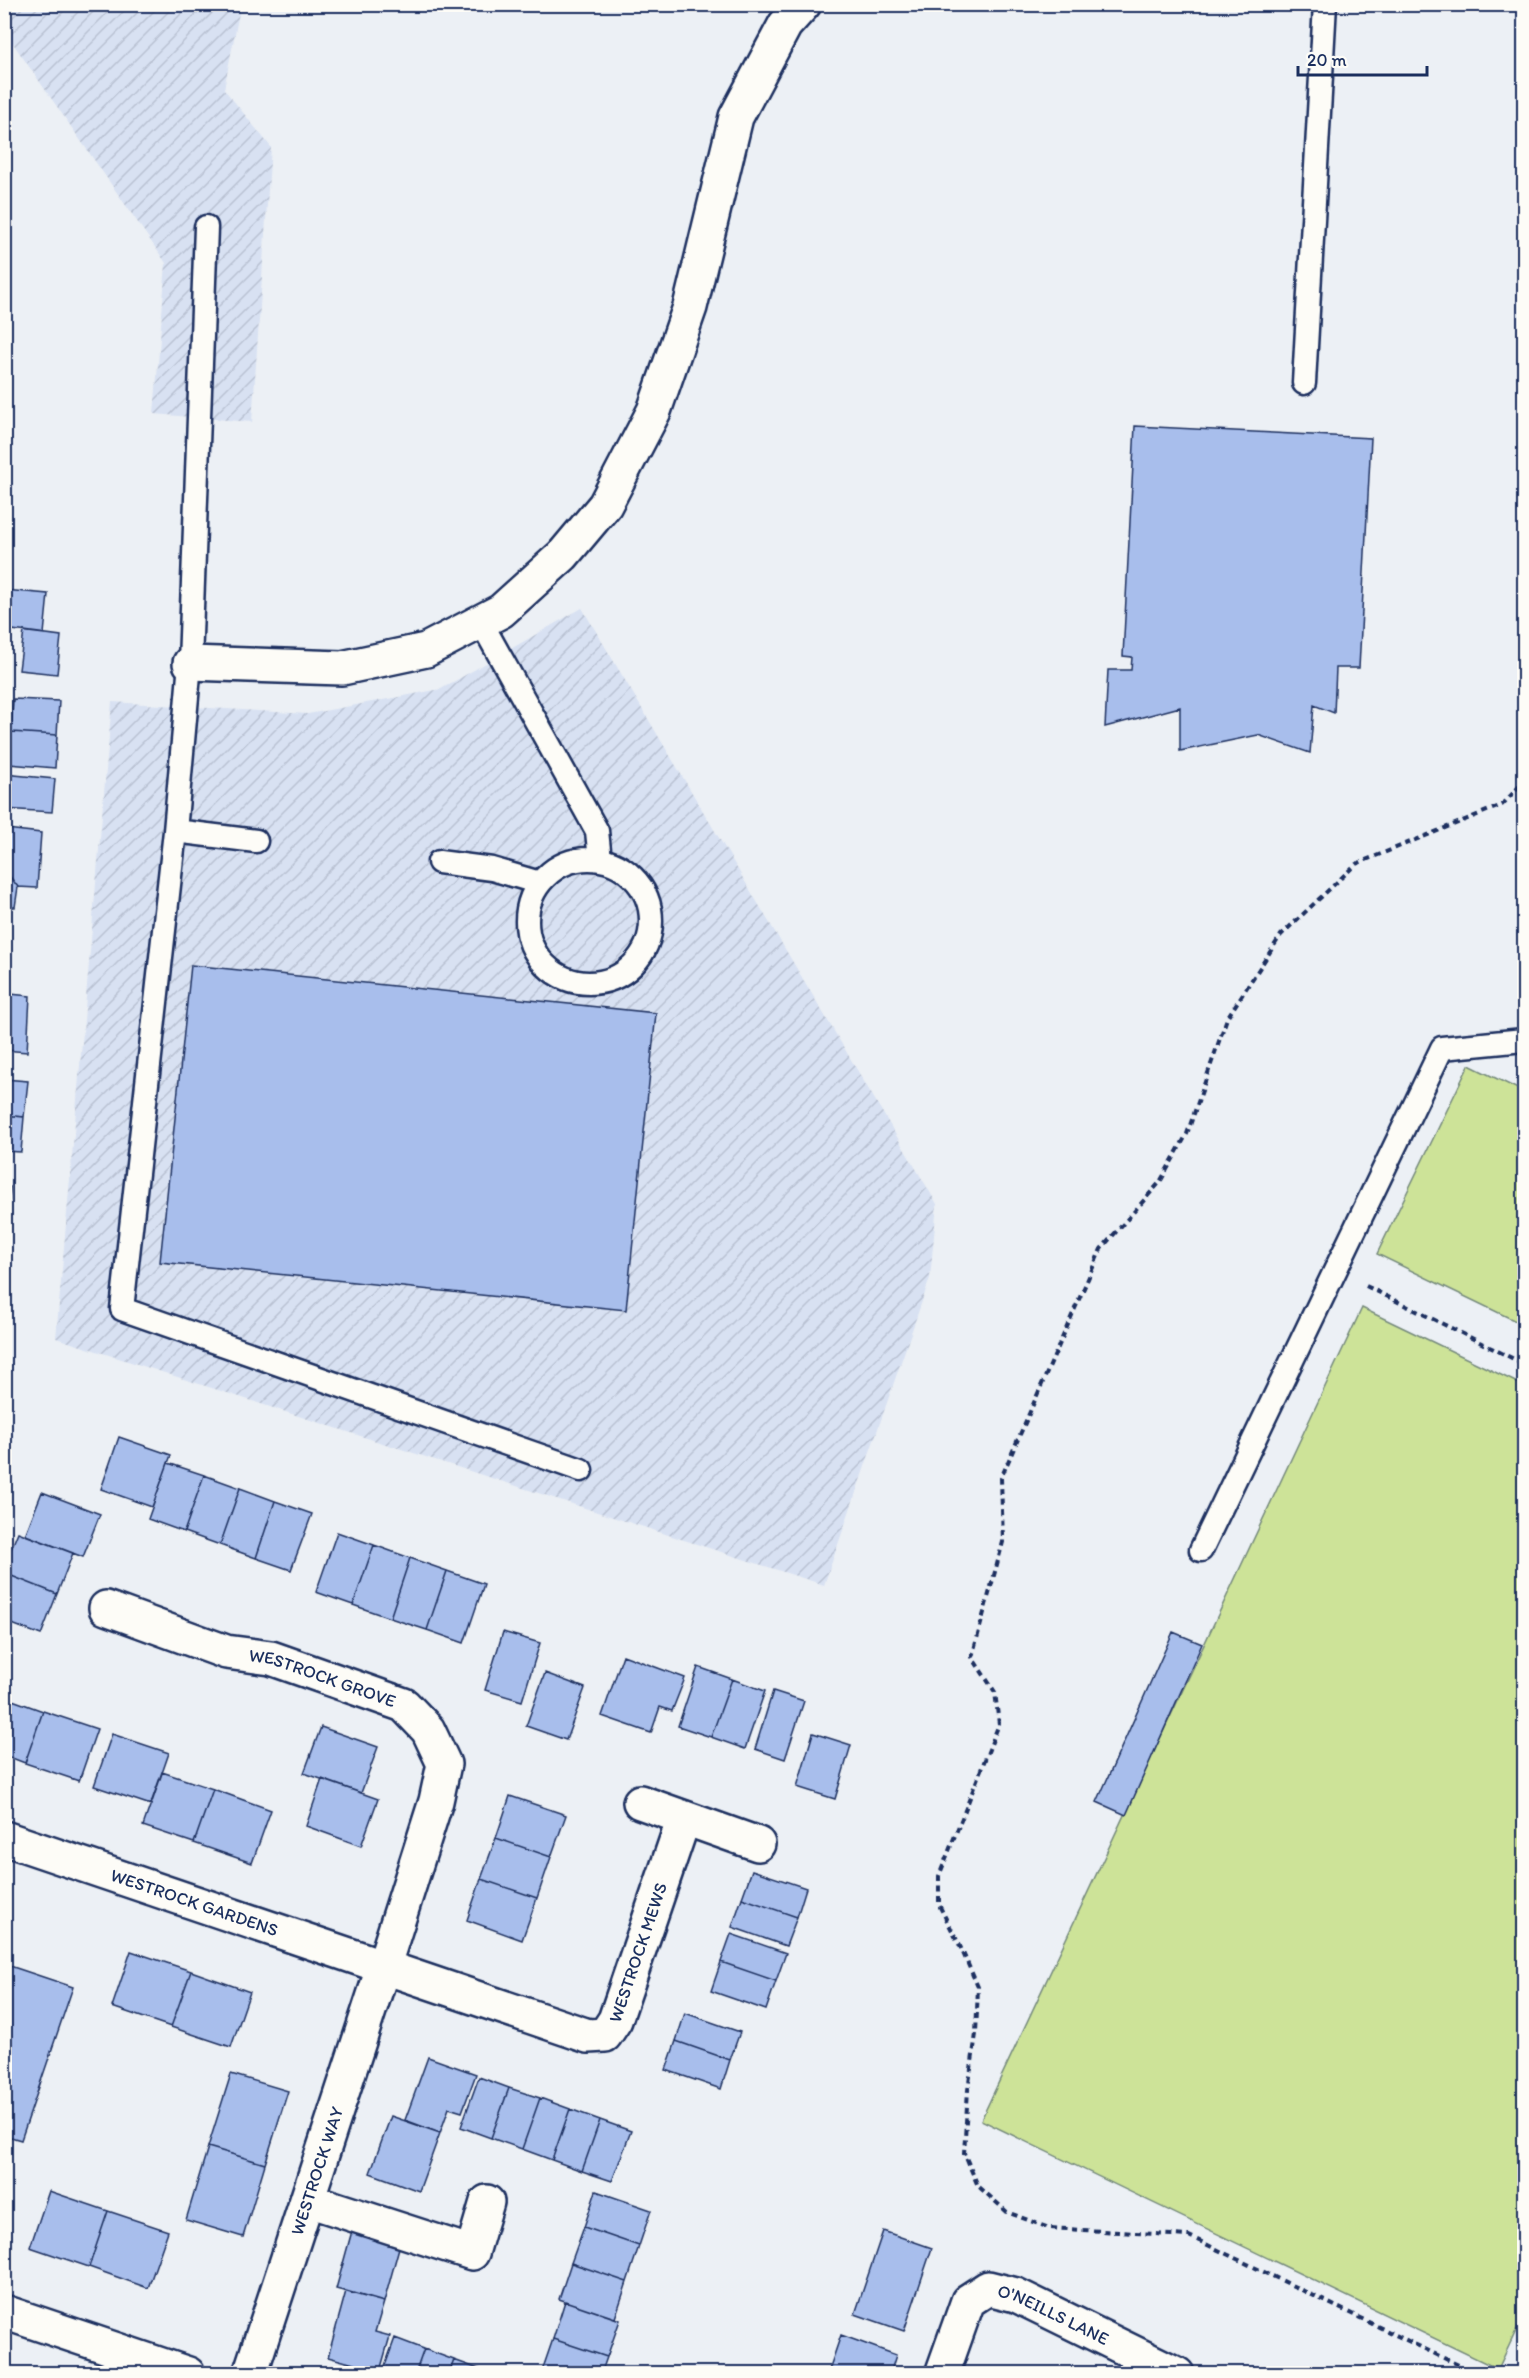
<svg xmlns="http://www.w3.org/2000/svg" width="1529" height="2378" font-family="Itim,sans-serif">
  <style>
    .industrial { fill: url(#industrial-furrows) }
    .garden { fill: #cde398; stroke: #74897b; stroke-width: 1.5 }
    .building { fill: #a8beec; stroke: #1b2f5e; stroke-width: 1.5 }
    .lines { fill: none; stroke-linecap: round; stroke-linejoin: round }
    .lane-casing { stroke: #1b2f5e; stroke-width: 27 }
    .street-casing { stroke: #1b2f5e; stroke-width: 38 }
    .path { stroke: #1b2f5e; stroke-width: 4; stroke-dasharray: 6 4.5; stroke-linecap: butt }
    .lane { stroke: #fdfcf7; stroke-width: 22 }
    .street { stroke: #fdfcf7; stroke-width: 33 }
    .labels { text-anchor: middle; dominant-baseline: central; stroke-width: 4.5; stroke-linejoin: round; paint-order: stroke }
    .street-label { font-size: 18px; fill: #1b2f5e; stroke: #fdfcf7 }
  </style>
  <defs>
    <pattern id="industrial-furrows" width="10" height="10" patternUnits="userSpaceOnUse" patternTransform="scale(1.5)"><rect width="10" height="10" fill="#d8e1f2"/><path d="M-1 1l2-2M0 10L10 0M9 11l2-2" fill="none" stroke="#b9c1d2"/></pattern>
  </defs>
  <rect width="100%" height="100%" fill="#ecf0f5"/>
  <filter id="ink" filterUnits="userSpaceOnUse"><feTurbulence type="fractalNoise" baseFrequency=".0167" numOctaves="2"/><feDisplacementMap in="SourceGraphic" scale="12" xChannelSelector="R" yChannelSelector="G"/><feConvolveMatrix kernelMatrix="1 2 1 2 8 2 1 2 1" color-interpolation-filters="sRGB"/></filter>
  <g filter="url(#ink)">
    <!-- industrial -->
    <path class="industrial" d="M237 4 240 8 224 89 271 147 252 422 154 414 166 263 5 32 4 5Z
      M582 608 937 1204 930 1278 824 1585 56 1338 112 702 308 714 441 689Z"/>
    <!-- garden -->
    <path class="garden" d="M1469 1065 1524 1092V1325L1377 1254Z
      M1362 1308 1524 1386V2314L1498 2369 981 2120Z"/>
    <!-- building -->
    <path class="building" d="M1135 426 1371 438 1359 668H1336L1334 713 1314 705 1310 753 1258 735 1180 751V707L1105 727 1108 670H1131L1132 657 1123 656Z
      M4 590 48 594 44 634 4 629Z
      M24 631 61 636 57 674 19 670Z
      M13 699 59 701 57 735 11 732Z
      M11 732 57 735 55 768 9 764Z
      M4 774 55 779 52 812 4 809Z
      M6 829 41 833 37 888 18 887 4 869Z
      M4 869 18 887 15 907H4Z
      M191 965 656 1013 626 1310 160 1262Z
      M4 974H11L10 994 4 998Z
      M10 994 30 996 27 1052 4 1050V998Z
      M4 1079 28 1081 24 1117 4 1115Z
      M4 1115 24 1117 21 1152 4 1151Z
      M4 1187H10L6 1243H4Z
      M119 1437 171 1455 152 1507 101 1489Z
      M168 1463 204 1475 184 1532 148 1519Z
      M204 1475 240 1488 220 1545 184 1532Z
      M240 1488 275 1501 256 1558 220 1545Z
      M42 1492 100 1514 83 1557 25 1535Z
      M275 1501 312 1514 291 1570 256 1558Z
      M18 1532 73 1553 57 1594 4 1573V1566Z
      M337 1532 374 1545 353 1605 316 1592Z
      M374 1545 410 1558 390 1618 353 1605Z
      M410 1558 447 1571 427 1630 390 1618Z
      M447 1571 484 1584 464 1643 427 1630Z
      M4 1573 57 1594 41 1635 4 1621Z
      M503 1632 540 1643 522 1701 485 1690Z
      M1173 1632 1202 1644 1126 1815 1097 1802Z
      M623 1655 685 1678 672 1711 660 1707 651 1733 602 1716Z
      M698 1667 732 1679 711 1737 678 1726Z
      M545 1673 585 1688 566 1740 526 1726Z
      M732 1679 765 1691 745 1749 711 1737Z
      M773 1691 804 1701 785 1759 755 1749Z
      M4 1697 43 1711 25 1763 4 1755Z
      M43 1711 97 1729 79 1781 25 1763Z
      M321 1727 378 1747 361 1793 304 1773Z
      M813 1733 851 1745 835 1799 797 1787Z
      M112 1734 169 1753 151 1805 94 1786Z
      M162 1772 213 1789 194 1843 143 1826Z
      M322 1779 378 1799 361 1846 306 1826Z
      M213 1789 271 1810 252 1863 194 1843Z
      M510 1796 566 1815 551 1857 496 1838Z
      M496 1838 551 1857 537 1898 481 1879Z
      M752 1870 806 1888 797 1917 742 1898Z
      M481 1879 537 1898 522 1940 467 1920Z
      M742 1898 797 1917 786 1946 732 1927Z
      M731 1934 786 1953 776 1981 721 1962Z
      M131 1951 191 1971 171 2027 112 2007Z
      M721 1962 776 1981 766 2010 711 1991Z
      M4 1964 73 1987 21 2140 4 2135Z
      M191 1971 250 1992 231 2047 171 2027Z
      M685 2013 740 2032 730 2060 676 2041Z
      M676 2041 730 2060 721 2089 666 2070Z
      M428 2057 476 2074 462 2112 449 2108 440 2133 405 2120Z
      M231 2074 288 2091 265 2164 208 2147Z
      M479 2077 509 2088 491 2138 461 2127Z
      M509 2088 540 2098 522 2149 491 2138Z
      M540 2098 570 2109 552 2160 522 2149Z
      M570 2109 600 2120 582 2171 552 2160Z
      M391 2116 440 2133 419 2191 370 2173Z
      M600 2120 631 2131 612 2181 582 2171Z
      M208 2147 265 2164 243 2237 186 2220Z
      M49 2191 108 2211 89 2267 30 2247Z
      M596 2191 651 2210 639 2246 584 2227Z
      M108 2211 168 2231 148 2288 89 2267Z
      M584 2227 639 2246 627 2282 571 2263Z
      M352 2231 400 2244 384 2302 336 2289Z
      M883 2231 932 2248 904 2331 855 2314Z
      M571 2263 627 2282 615 2318 559 2299Z
      M346 2291 384 2302 375 2332 390 2336 380 2371 328 2357Z
      M565 2301 620 2320 607 2357 553 2339Z
      M841 2335 896 2355 890 2374 828 2373Z
      M395 2338 424 2349 415 2374H382Z
      M553 2339 607 2357 601 2374H541Z
      M424 2349 454 2360 449 2374H415Z
      M454 2360 484 2371 483 2374H449Z"/>
    <g class="lines">
      <defs>
        <path id="lane" d="M206 227 190 663 175 831 122 1309 581 1470
          M1304 383 1325 4
          M481 622 597 831 600 860
          M175 831 256 841
          M527 921a62 62 0 1 1 124 0a62 62 0 1 1-124 0Z
          M439 862 492 869 540 883
          M1201 1550 1442 1048 1524 1040"/>
        <g id="street">
          <path d="M190 663 342 668 426 650 501 611 563 555 605 505 654 411 690 307 736 117 785 25 804 4"/>
          <path id="s1" d="M106 1608 226 1652 271 1658 404 1705 428 1730 444 1764 436 1801 383 1968 250 2374"/>
          <path d="M640 1802 758 1844"/>
          <path id="s2" d="M4 1838 588 2036 605 2035 615 2020 684 1818"/>
          <path d="M308 2200 472 2253 487 2202"/>
          <path d="M4 2312 188 2374"/>
          <path id="s3" d="M942 2374 968 2301 988 2288 1016 2295 1177 2374"/>
        </g>
      </defs>
      <!-- lane casing -->
      <use href="#lane" class="lane-casing"/>
      <!-- street casing -->
      <use href="#street" class="street-casing"/>
      <!-- path -->
      <path class="path" d="M1366 1286 1524 1364
        M1477 2374 1189 2236 1049 2228 1007 2212 978 2186 964 2153 968 2090 976 2034 978 1987 960 1946 939 1905V1876L999 1724 995 1692 972 1657 1003 1542 1001 1478 1101 1249 1160 1182 1187 1134 1227 1018 1281 935 1356 864 1502 805 1524 781
        M1516 2374 1524 2355"/>
      <!-- lane -->
      <use href="#lane" class="lane"/>
      <!-- street -->
      <use href="#street" class="street"/>
    </g>
  </g>
  <g class="labels">
    <!-- street labels -->
    <g class="street-label">
      <text stroke="none"><textPath href="#s1" startOffset="228">WESTROCK GROVE</textPath></text>
      <text stroke="none"><textPath href="#s2" startOffset="201">WESTROCK GARDENS</textPath></text>
      <text stroke="none"><textPath href="#s2" startOffset="723">WESTROCK MEWS</textPath></text>
      <text transform="translate(317 2171) rotate(-72)">WESTROCK WAY</text>
      <text stroke="none"><textPath href="#s3" startOffset="172">O'NEILLS LANE</textPath></text>
    </g>
  </g>
  <!-- margin -->
  <rect width="1529" height="2378" fill="none" stroke="#fdfcf7" stroke-width="24"/>
  <rect x="12" y="12" width="1505" height="2354" fill="none" stroke="#1b2f5e" stroke-width="2" filter="url(#ink)"/>
  <!-- scale -->
  <path d="M1298 66v9h129v-9" fill="none" stroke="#1b2f5e" stroke-width="3"/>
  <text x="1307" y="66" font-size="18" fill="#1b2f5e" stroke="#fdfcf7" stroke-width="4.5" paint-order="stroke">20 m</text>
</svg>
